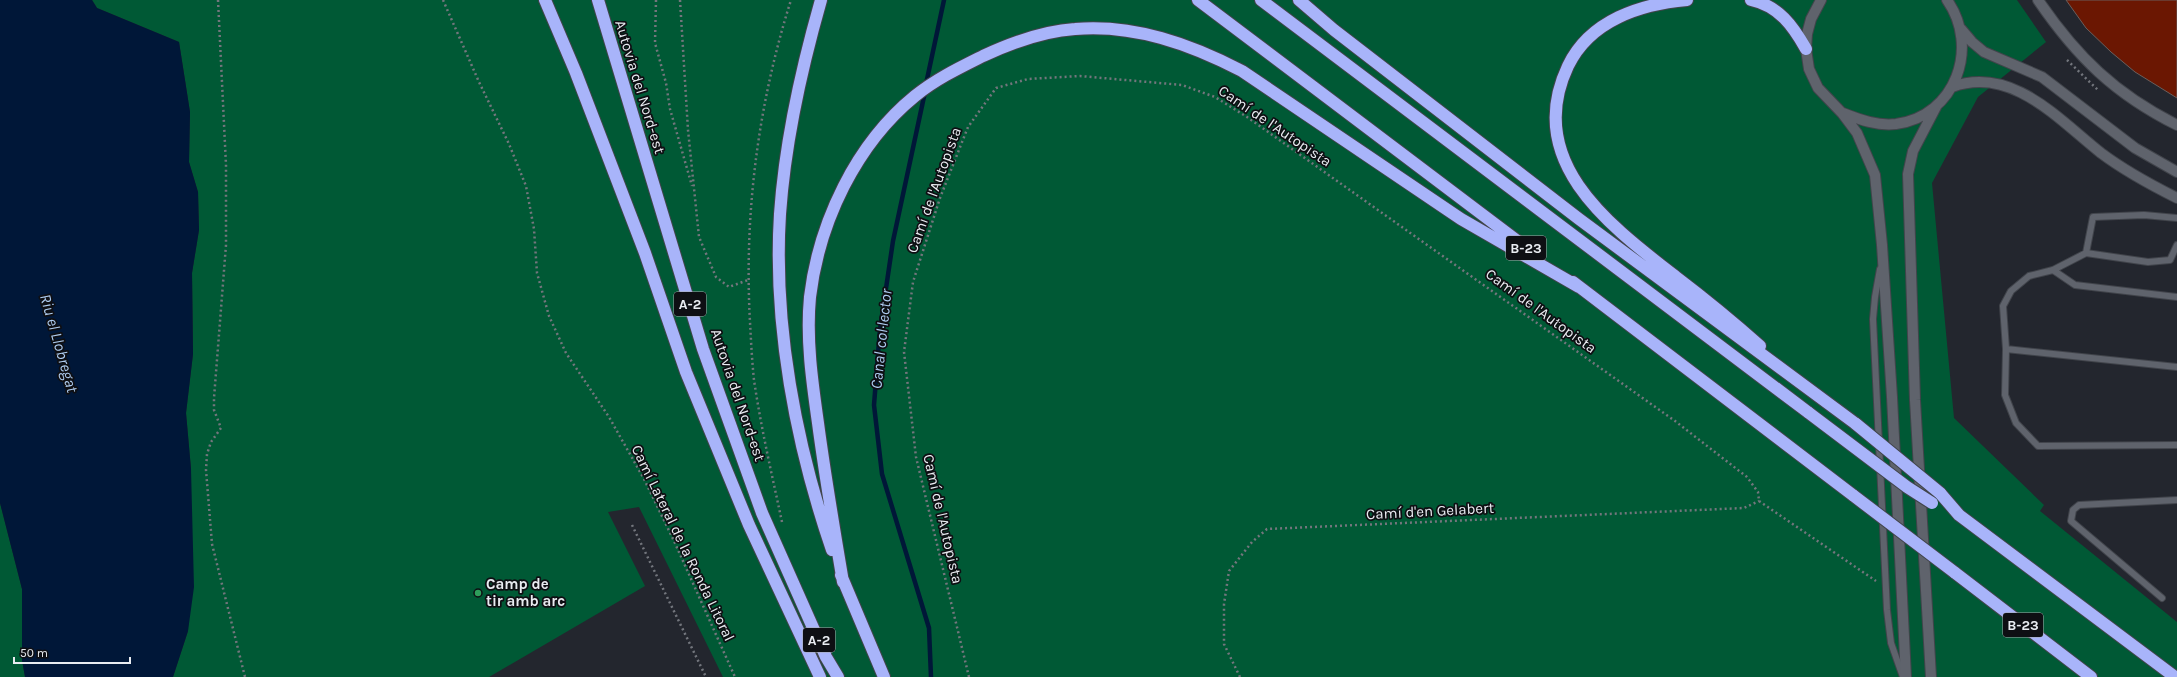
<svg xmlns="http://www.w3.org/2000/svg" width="2177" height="677" font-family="Karla,sans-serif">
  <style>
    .green { fill: #005935 }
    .water { fill: #001738 }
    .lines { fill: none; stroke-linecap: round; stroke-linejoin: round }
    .stream { stroke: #001738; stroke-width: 4.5 }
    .building { fill: #6b1702; stroke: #6a5f5c }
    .service-casing { stroke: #41444b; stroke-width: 8 }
    .minor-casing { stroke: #41444b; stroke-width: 12 }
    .secondary-casing { stroke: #41444b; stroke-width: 12 }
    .motorway-casing { stroke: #41444b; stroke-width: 14 }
    .path { stroke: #73767d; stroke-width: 2.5; stroke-dasharray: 2 3; stroke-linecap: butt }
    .service { stroke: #5f636c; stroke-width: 6 }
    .minor { stroke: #5f636c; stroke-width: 10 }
    .secondary { stroke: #5f636c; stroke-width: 10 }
    .motorway { stroke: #a8b4fa; stroke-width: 12 }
    .motorway-bridge-casing { stroke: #41444b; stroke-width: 14; stroke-linecap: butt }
    .motorway-bridge { stroke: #a8b4fa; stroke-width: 12 }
    .leisure-dot { fill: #2e9e5b; stroke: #0e0f13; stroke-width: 1.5 }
    .labels { text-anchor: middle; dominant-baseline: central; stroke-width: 3.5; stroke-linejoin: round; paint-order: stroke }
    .shield { fill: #0e0f13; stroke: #a7aaae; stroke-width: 1 }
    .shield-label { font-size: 14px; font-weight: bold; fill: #e9ecf1 }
    .street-label { font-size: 15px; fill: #e9ecf1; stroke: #0e0f13 }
    .poi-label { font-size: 15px; font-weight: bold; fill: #e9ecf1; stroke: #0e0f13; text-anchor: start }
    .water-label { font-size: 16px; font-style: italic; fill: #adcbef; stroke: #0e0f13 }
  </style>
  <rect width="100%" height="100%" fill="#23262e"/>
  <!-- green -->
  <path class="green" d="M92 0H2017L2046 42 1978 97 1932 183 1954 418 2044 505 2040 511 2177 622V677H723L639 507 608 512 645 586 489 677H173L188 631 191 469 186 413 193 354 192 273 199 230 198 192 189 162 190 112 179 42 97 8Z
    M0 503 22 589V660L25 677H0Z"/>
  <!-- water -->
  <path class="water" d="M0 0H92L97 8 179 42 190 112 189 162 198 192 199 230 192 273 193 354 186 413 191 469 194 587 188 631 173 677H25L22 660V589L0 503Z"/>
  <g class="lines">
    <!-- stream -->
    <path class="stream" d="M926 84 944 0
      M925 92 893 241 880 329 874 405 882 474 929 628 931 677"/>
  </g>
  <!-- building -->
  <path class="building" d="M2066 0H2177V98L2135 72 2111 52 2086 28Z"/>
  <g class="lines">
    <defs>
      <path id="service" d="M2177 218 2144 215 2093 217 2086 253 2148 262 2170 260 2177 245
        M2086 253 2053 270 2029 276 2011 291 2003 306 2006 349 2005 395 2016 423 2038 446 2177 445
        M1880 269 1875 297 1873 319 1887 610 1891 643 1903 677
        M2053 270 2075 285 2177 297
        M2006 349 2177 367
        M2162 598 2071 521 2073 510 2079 505 2177 500"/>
      <path id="minor" d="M2038 0C2077 57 2115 94 2177 125"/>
      <path id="secondary" d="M1821 0 1811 19 1807 34 1806 49 1809 69 1818 88 1842 113 1857 133 1875 175 1882 245 1892 397 1906 677
        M1961 29 1972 42 1984 52 2042 77 2135 148 2177 172
        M1952 87C2012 65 2059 120 2101 153 2125 171 2151 185 2177 198
        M1843 113C1861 120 1877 126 1896 124 1956 116 1980 47 1947 0
        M1931 677 1915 400 1908 174 1913 151 1937 105"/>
      <path id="motorway" d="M545 0 576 73 645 253 686 372 749 525 820 677
        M598 0 703 349 762 513 826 657 838 677
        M821 0C801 70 785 141 780 214 773 325 796 445 832 550
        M1198 0 1532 252
        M1261 0 1809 413
        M1299 0 1334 30 1579 219 1856 424
        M1687 0C1641 4 1590 20 1568 66 1523 161 1609 225 1676 277 1705 299 1733 322 1760 346
        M1751 0C1779 6 1793 26 1806 49
        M1573 282 1854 496
        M1940 493 1959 515 2175 677
        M1954 572 2091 677
        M841 575 884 677
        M843 582C834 529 825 476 818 423 812 381 806 339 810 297 819 222 856 144 915 96 936 79 959 68 983 56 1011 43 1043 31 1075 29 1134 24 1190 44 1242 71L1461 219 1579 287"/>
    </defs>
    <!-- service casing -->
    <use href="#service" class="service-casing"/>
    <!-- minor casing -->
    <use href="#minor" class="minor-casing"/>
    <!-- secondary casing -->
    <use href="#secondary" class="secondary-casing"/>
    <!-- motorway casing -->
    <use href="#motorway" class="motorway-casing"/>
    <!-- path -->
    <path class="path" d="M218 0 226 165V245L214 398V410L221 428 211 442 207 454 206 470 212 544 245 677
      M443 0 479 82 509 144 526 186 534 229 537 273 549 316 566 353 609 417 644 479 674 541 735 677
      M656 0 655 43 666 83 670 109 692 186
      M680 0 688 130 699 237 716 277 729 287 748 280
      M2067 60 2099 91
      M1759 501 1876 581
      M782 522C772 475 761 428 754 380 752 361 751 341 750 322 744 214 758 104 791 0
      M632 525 706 677
      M969 677 916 457 904 352 913 282 940 198 968 127 996 88 1028 79 1080 76 1182 85 1215 97 1247 117 1675 421 1747 477 1758 492 1759 501
      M1240 677 1224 644V604L1229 571 1252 542 1267 529 1744 508 1759 501"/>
    <!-- service -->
    <use href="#service" class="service"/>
    <!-- minor -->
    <use href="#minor" class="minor"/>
    <!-- secondary -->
    <use href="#secondary" class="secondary"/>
    <!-- motorway -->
    <use href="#motorway" class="motorway"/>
    <defs>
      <path id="motorway-bridge" d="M1809 413 1907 487 1932 503
        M1856 424 1940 493
        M1854 496 1954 572"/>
    </defs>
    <!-- motorway-bridge casing -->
    <use href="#motorway-bridge" class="motorway-bridge-casing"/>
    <!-- motorway-bridge -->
    <use href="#motorway-bridge" class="motorway-bridge"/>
  </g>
  <!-- markers -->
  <circle class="leisure-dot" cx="478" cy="593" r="4"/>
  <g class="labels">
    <!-- shield labels -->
    <g class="shield">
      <rect x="1506" y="236" width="40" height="24" rx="3"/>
      <rect x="674" y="292" width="32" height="24" rx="3"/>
      <rect x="2003" y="613" width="40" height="24" rx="3"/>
      <rect x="803" y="628" width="32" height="24" rx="3"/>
    </g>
    <g class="shield-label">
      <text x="1526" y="248">B-23</text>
      <text x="690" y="304">A-2</text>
      <text x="2023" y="625">B-23</text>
      <text x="819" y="640">A-2</text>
    </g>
    <!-- street labels -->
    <g class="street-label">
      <text transform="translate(640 87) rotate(73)">Autovia del Nord-est</text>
      <text transform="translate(1275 126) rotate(34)">Camí de l'Autopista</text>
      <text transform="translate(934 190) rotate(-70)">Camí de l'Autopista</text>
      <text transform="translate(1541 311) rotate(36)">Camí de l'Autopista</text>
      <text transform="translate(738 395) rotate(71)">Autovia del Nord-est</text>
      <text transform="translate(1430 511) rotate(-3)">Camí d'en Gelabert</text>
      <text transform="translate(943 519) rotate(77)">Camí de l'Autopista</text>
      <text transform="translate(683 543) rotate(64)">Camí Lateral de la Ronda Litoral</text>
    </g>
    <!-- poi labels -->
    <g class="poi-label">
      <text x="486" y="584">Camp de<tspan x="486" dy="17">tir amb arc</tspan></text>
    </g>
    <!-- water labels -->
    <g class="water-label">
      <text transform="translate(881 339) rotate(-84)">Canal col·lector</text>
      <text transform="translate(59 343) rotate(74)">Riu el Llobregat</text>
    </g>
  </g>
  <!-- scale -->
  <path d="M14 657v6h116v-6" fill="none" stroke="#e9ecf1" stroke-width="2"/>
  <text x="20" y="657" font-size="12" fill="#e9ecf1" stroke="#0e0f13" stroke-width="3" paint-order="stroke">50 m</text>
</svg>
